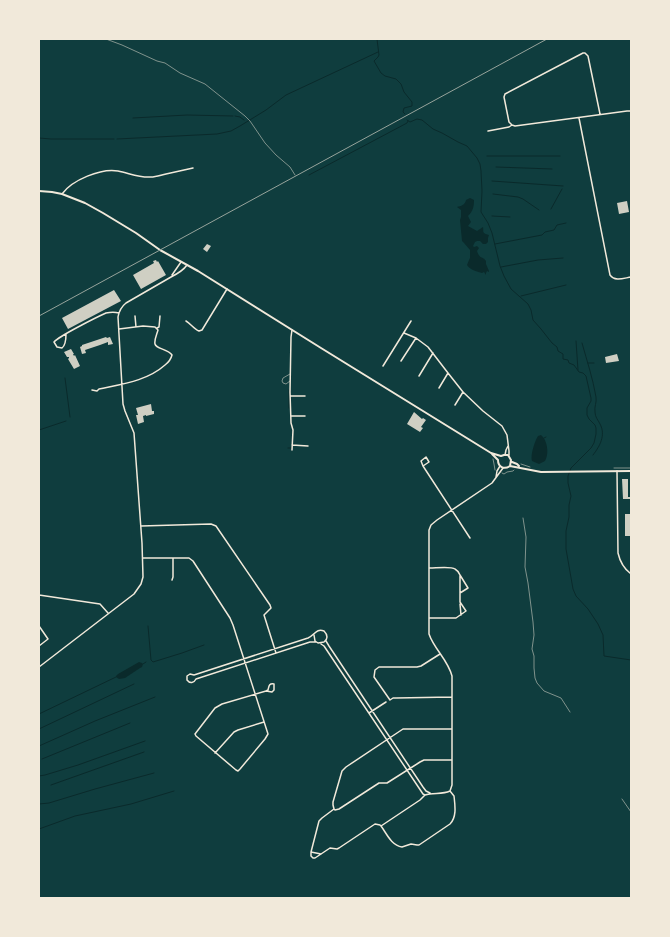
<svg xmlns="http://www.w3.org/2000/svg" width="670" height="937" font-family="Overpass,sans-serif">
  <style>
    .water { fill: #0a2a2b }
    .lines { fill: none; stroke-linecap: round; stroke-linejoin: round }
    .stream { stroke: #0a2a2b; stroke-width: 1 }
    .building { fill: #cfcfc3 }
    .path { stroke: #f1e9da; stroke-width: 0.5 }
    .service { stroke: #f1e9da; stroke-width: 0.5 }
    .minor { stroke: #f1e9da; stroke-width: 1.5 }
    .secondary { stroke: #f1e9da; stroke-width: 2 }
    .rail { stroke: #97a49c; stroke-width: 1 }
  </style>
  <rect width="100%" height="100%" fill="#0f3d3e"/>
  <!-- water -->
  <path class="water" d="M470 198 474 200C474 207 473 211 468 216L471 222 468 226 477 231 483 227C484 231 481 233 489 235L488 238V242L486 244H483L480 241H477L475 242 473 246 474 247 477 246 479 248 477 251C480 260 483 256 486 261V264L489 271V272L487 271 486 273V275L484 272 482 273C478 272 470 270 467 265L469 260 470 258V250L464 243 462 241 460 220 461 217V210L457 207C461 206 465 205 466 200Z
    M541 435C548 441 549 454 545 461L539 464 532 461C530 456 535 440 538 436Z
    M139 662 142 663 143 664 142 667 140 668 125 678 119 679 116 677V676L118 674Z"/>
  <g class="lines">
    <!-- stream -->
    <path class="stream" d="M377 39 379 55 378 57 374 61 381 73 385 76 396 79 401 84 404 92 412 102V106L404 108 403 112 405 114
      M235 116 240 117 244 120
      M133 118 187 115 233 116
      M407 120 410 122 417 119 422 120 433 129 442 133 458 142 467 146 477 158 480 164 481 171 482 191 481 212 488 223 492 233 500 266 504 276 511 289 528 304 531 310 533 320 541 329 552 343 557 347 558 351 563 354V359L568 360 569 363 574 365 579 372 583 373 586 376 591 398V401L587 408V415L589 419 595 425 596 428V434L594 443 591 448 571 468 568 476V483L571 496 569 505V517L566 531V549L573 589 576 596 588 609 598 624 603 635 604 656 631 660
      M39 138 51 139H114
      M117 139 217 134 231 131 240 126 266 110 286 95 378 52
      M487 156H560
      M496 167 552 169
      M309 175 407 123 408 121
      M492 181 563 186
      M493 194 518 197 523 199 539 210
      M551 209 562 189
      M492 216 510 217
      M495 244 542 235 545 232 554 230 557 225 566 223
      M501 267 538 260 563 258
      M521 296 566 285
      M576 341 578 370
      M582 343C587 361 593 379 596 397 597 402 594 407 595 412 595 417 598 420 600 424 606 435 600 446 593 455
      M588 363H594
      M65 378 70 417
      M289 390V408
      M39 430 66 421
      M544 438 546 437
      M288 448H292
      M148 626 151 660 153 662 182 653 204 645
      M143 664 146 662
      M39 714 116 677
      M39 729 134 684
      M39 746 95 721 155 697
      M42 759 130 723
      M39 776 45 775 78 765 145 741
      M51 785 144 752
      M39 804 49 803 95 789 154 773
      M39 829 75 816 131 804 174 791"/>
  </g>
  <!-- building -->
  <path class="building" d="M627 201 629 212 619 214 617 203Z
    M207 244 211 246 207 252 203 249Z
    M156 260 157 262 158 261 166 275 141 289 133 275 154 263 153 261Z
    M114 290 121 301 68 329 62 318Z
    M106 337 107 338 110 337 113 344 108 345V342L100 345 85 350 86 353 82 354 80 347 82 346V345Z
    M71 349 74 354H73L74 356 75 355 80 366 74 369 68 359 69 358V357H67L64 352Z
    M617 354 619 361 606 363 605 357Z
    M151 404 152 411H154V414L146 416V415L143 416 144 422 138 424 136 415H138L136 408Z
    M414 412 422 419 423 418 426 420 421 427 423 428 420 432 407 424Z
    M622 479H628V497H631V499H623Z
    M625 514H631V536H625Z"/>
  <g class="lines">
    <!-- path -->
    <path class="path" d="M106 39 122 45 157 61 165 63 180 73 205 84 245 116 250 121 265 143 276 155 290 167 295 175
      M493 459 494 464 495 470
      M521 464 530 467
      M614 468H631
      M502 473 504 474 507 472 513 471 514 470
      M523 518 526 537 525 567 528 583 533 622 534 635 532 649 534 656V668L535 678 537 683 544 691 561 698 570 712
      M622 799 631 812"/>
    <!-- service -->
    <path class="service" d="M290 374 283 378 282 381 283 383 286 384 290 381"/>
    <!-- minor -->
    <path class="minor" d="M579 118 610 275C615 282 624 278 631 277
      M512 125 509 122 504 97 505 94 583 53H585L588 56 600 114
      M488 131 509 127 512 125 515 126 627 111H631
      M62 194C72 180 101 168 118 171 129 173 139 178 151 177 156 177 161 175 166 174 175 172 184 170 193 168
      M172 275 181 262
      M135 316 136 327
      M186 321C191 324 194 329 199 331L202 330 227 289
      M157 328 159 327 160 316
      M292 330 291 337 290 392 291 423 293 430 292 450
      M404 333 416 338 428 347 448 373 463 392 483 411 502 426 507 435 509 451V455
      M66 334C66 339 66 345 62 348L57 347 54 342C59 336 97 317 106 313 111 312 115 312 119 313
      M401 361 416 338
      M383 366 411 321
      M419 376 433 353
      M439 388 448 373
      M92 390 97 391 99 389C122 384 147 381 165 365 169 362 171 359 172 355 168 349 156 349 155 344 154 340 157 334 158 330L155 327 143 326 119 329
      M291 396H305
      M455 405 463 392
      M291 416H305
      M292 445 308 446
      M505 455 506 450 508 446
      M426 457 429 462 423 466 421 461Z
      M423 466 470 538
      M617 471 618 553C620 562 623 568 631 574
      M496 477 497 471 500 466
      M141 526 211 524 216 526 270 605 271 608 264 615 276 653
      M143 558H189L193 561 230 618 233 625 268 734 265 739 240 769 238 771 236 770 196 736 195 734 215 708 222 704 266 691 272 692 274 690V684C269 683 269 686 268 690L266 691
      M172 580 173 577V558
      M460 593 468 588 460 575
      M39 595 100 604 108 613
      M460 604 461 615
      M429 618H456L466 611 460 602V575C459 573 457 570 455 569 451 566 436 568 430 568
      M39 626 48 639 39 646
      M314 635 315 641 318 643 324 642C328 639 328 635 324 631 316 628 315 635 308 638L194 675 190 674 187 676V680C190 684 194 683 196 679L310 642H316
      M326 641 329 646 423 787 426 791 430 793
      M321 644 324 646 423 794 425 795C433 792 442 795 450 791
      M440 654 421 666 417 667H379L375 670 374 677 390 700 393 698H396L452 697
      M39 667 134 594 141 584 143 577 142 543 134 433 125 411 123 404 118 317C119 311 121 307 126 303L171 277C177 274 183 271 187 265
      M369 713 386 702
      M215 753 234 732 238 730 264 722
      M450 791 452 785V676C448 660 434 649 429 634V530L431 525 437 520 492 483 503 468
      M425 795 420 800 381 826 380 825 375 824 339 848 337 849 330 848 315 858H313L311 856V852L319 821 322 818 334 809 335 810 339 809 379 783H387L420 762 424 760H452
      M334 809 333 805V802L342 771 346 767 403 729H452
      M381 826C387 834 391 845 402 847L411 844 417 845H419L450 824C457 817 455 805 454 796L450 791
      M311 852 321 854"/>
    <!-- secondary -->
    <path class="secondary" d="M39 191 52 192 62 194 85 203 103 213 136 233 160 250 198 271 321 348 491 453 501 456 504 455H508L511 460 510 466
      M492 454 498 460C498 467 504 470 510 466L541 472 631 471
      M512 462 517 464 519 466"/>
    <!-- rail -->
    <path class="rail" d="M39 316 547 39"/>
  </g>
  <!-- border -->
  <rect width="670" height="937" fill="none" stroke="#f1e9da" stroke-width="80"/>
</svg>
